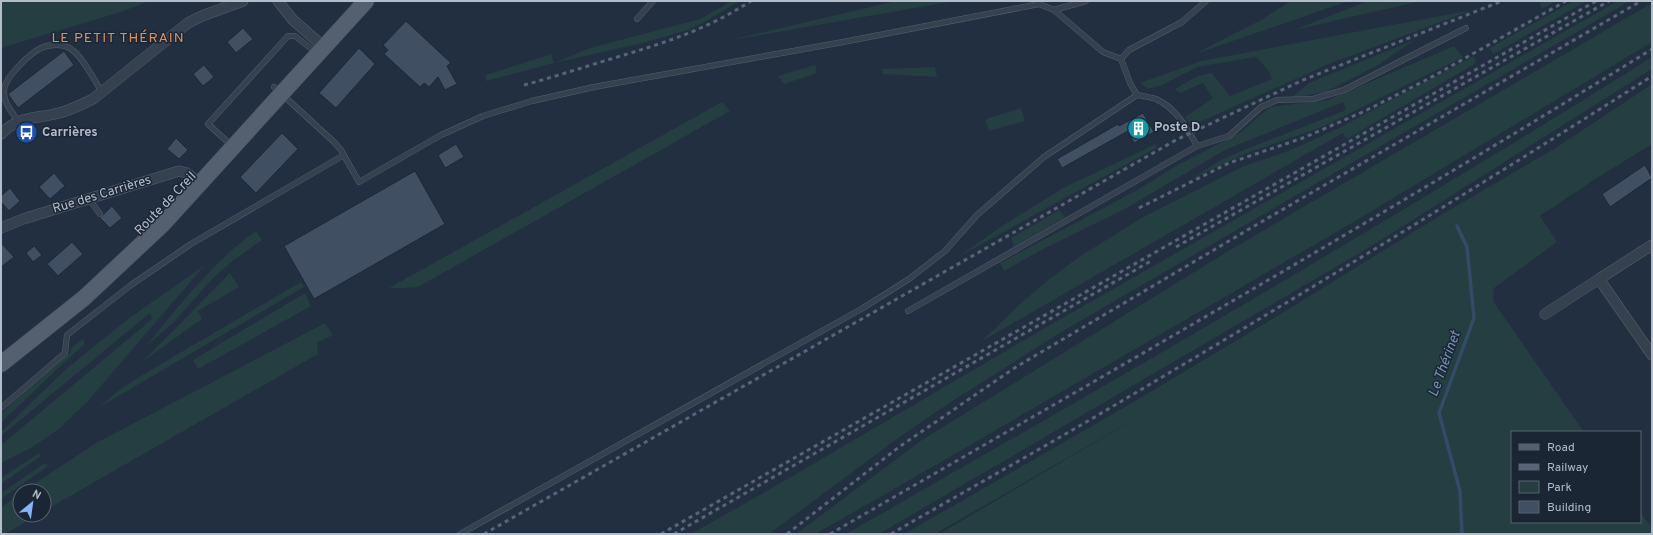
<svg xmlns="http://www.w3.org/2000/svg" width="1653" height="535" font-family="Overpass,sans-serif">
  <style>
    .green { fill: #243e41 }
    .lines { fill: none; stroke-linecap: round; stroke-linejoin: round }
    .stream { stroke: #344b68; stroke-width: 3.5 }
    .building { fill: #414f62; stroke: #1d2837 }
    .service-casing { stroke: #545f6d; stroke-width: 6 }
    .minor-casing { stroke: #545f6d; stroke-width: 11 }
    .primary-casing { stroke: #404a59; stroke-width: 17 }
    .service { stroke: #364150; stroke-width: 5 }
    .minor { stroke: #364150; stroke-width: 10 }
    .primary { stroke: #546070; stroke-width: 16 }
    .rail { stroke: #586577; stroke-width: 3; stroke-dasharray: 4 4; stroke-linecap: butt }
    .labels { text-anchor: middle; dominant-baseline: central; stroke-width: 3; stroke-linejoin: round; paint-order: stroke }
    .poi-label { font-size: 13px; font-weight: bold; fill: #b3bcca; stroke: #1b2635; text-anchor: start }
    .street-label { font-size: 13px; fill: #b3bcca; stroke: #1b2635 }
    .neighbourhood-label { font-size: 14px; letter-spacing: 1px; fill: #dd925b; stroke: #1b2635 }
    .water-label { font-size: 14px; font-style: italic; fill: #7893b4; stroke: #1b2635 }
  </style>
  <rect width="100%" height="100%" fill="#222f40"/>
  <!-- green -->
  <path class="green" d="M1 1H149L124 11 1 48Z
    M732 1H739L708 20 688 30 643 43 554 63 486 81V75L551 54 554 63 590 48 700 19Z
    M896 1H955L726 41Z
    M1291 1H1349L1198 53 1208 47 1261 20Z
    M1368 1H1421L1294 30Z
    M1539 1H1557L1542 9Z
    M1573 1H1587L1493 54 1490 48Z
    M1618 1H1630L1058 334 951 402 901 436 769 534H691L772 488 1043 329Z
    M1652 3V42L1357 220 891 491 815 534H796L922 440 1230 250Z
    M1472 10 1329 64 1191 126 1185 117 1213 98 1203 83 1180 93 1175 89 1198 76 1212 73 1230 96 1272 79 1268 70 1256 57 1197 67 1162 85 1148 89 1140 83 1201 61Z
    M1414 40 1380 64 1326 92 1291 98 1309 83Z
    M1454 46 1463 57 1320 128 1247 153 1191 179 1221 160 1246 149 1346 110 1343 102 1225 150 1123 210 1045 248 1004 271 1000 263 1139 189 1174 167 1241 132 1270 107 1328 100Z
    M1474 56 1476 63 1347 139 1343 133 982 341 1017 307 1048 280 1079 257 1143 217 1244 166 1286 152 1339 128Z
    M1652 57V69L1370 247 879 534H846C1117 379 1388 223 1652 57Z
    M815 65 817 73 784 84 778 76Z
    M935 67 937 77 883 74 882 69Z
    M1652 84V144L1597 178 1540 216 1557 242 1494 288 1493 301 1584 432H1512V522H1640V512L1652 528V534H939L1145 413 935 534H904L1125 407 1279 315 1436 218 1557 147Z
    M722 102 730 111 418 287 403 288H389Z
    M1021 108 1025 121 989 131 985 119Z
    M1156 144V148L958 257 1005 224 1063 188Z
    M1059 210 1065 217 1014 247 1011 238Z
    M256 231 262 240 234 260 214 277 172 324 146 346C180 305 213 261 256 231Z
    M205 265 88 401 59 429 31 448 1 463V445L152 319 150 313 1 436V432L65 370 128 319Z
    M230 273 239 287 198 311 202 319 142 362Z
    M301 282 304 287 98 408 122 388 144 374Z
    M305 293 311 306 198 369 193 360Z
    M325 323 333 335 317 343 318 354 44 511V491H23L96 443Z
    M83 339 85 344 55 371 1 423V414L51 367 70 353 72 347Z
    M39 453 41 456 1 484V478Z
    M45 463 48 466 1 499V493Z
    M20 493V515H38L5 534H1V508Z"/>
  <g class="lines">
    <!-- stream -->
    <path class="stream" d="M1457 226 1467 247 1474 318 1439 413 1460 491 1462 534"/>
  </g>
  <!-- building -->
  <path class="building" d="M406 21 451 63 447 66 457 84 445 90 438 77 429 87 424 83 420 87 384 54 388 50 383 45Z
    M243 28 253 39 236 53 227 42Z
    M359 48 375 64 336 108 319 93Z
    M64 51 74 65 18 108 8 94Z
    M204 65 214 77 203 86 193 74Z
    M1143 113 1154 132 1134 143 1128 131 1062 168 1057 159 1118 124 1119 126Z
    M282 133 298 149 256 193 240 177Z
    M176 138 188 150 179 159 167 149Z
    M456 144 464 157 445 168 438 155Z
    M1645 165 1652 178 1610 207 1602 194Z
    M415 171 445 224 314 299 284 246Z
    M54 173 65 186 50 199 39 187Z
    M10 188 20 201 9 211 1 202V196Z
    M112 206 122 218 110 228 100 218Z
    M72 242 83 254 58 276 47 264Z
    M1 243 14 257 1 267Z
    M34 246 42 255 33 262 26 253Z"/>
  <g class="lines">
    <defs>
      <path id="service" d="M1054 10 1086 1
        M637 19 653 1
        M1121 59 1129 50 1182 22 1206 1
        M274 87 334 142 341 150 359 182 441 135 483 116 532 101 594 87 843 42 1039 4 1054 10 1103 52 1121 59 1130 83 1137 95C1143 96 1150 97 1156 99 1176 108 1187 128 1197 146L908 311
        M18 121C12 112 3 102 4 91 4 78 30 53 41 48 50 44 64 44 71 49 83 57 94 80 102 92
        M232 146 208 124 288 36H295L317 53
        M1197 146 1229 136 1261 107 1277 100 1313 99 1344 90 1466 28
        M90 200 100 214
        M1 408 65 353 67 335 131 285 191 244 344 155
        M460 534 863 308 909 279 945 251 977 215 1044 157 1137 95"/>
      <path id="minor" d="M278 1 293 20 324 47
        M1 134C20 115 36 119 59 113 71 110 82 104 93 99L188 23 202 16 243 1
        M1 228 23 219 179 171 187 173 201 184
        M1652 245 1599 279 1652 355
        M1545 314 1599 279"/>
      <path id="primary" d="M1 364 84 298 162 225 366 1"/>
    </defs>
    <!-- service casing -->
    <use href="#service" class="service-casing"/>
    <!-- minor casing -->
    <use href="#minor" class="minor-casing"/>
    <!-- primary casing -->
    <use href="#primary" class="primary-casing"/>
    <!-- service -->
    <use href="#service" class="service"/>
    <!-- minor -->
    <use href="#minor" class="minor"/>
    <!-- primary -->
    <use href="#primary" class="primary"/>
    <!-- rail -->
    <path class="rail" d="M524 85C554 77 584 67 614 58 664 43 706 30 751 1
      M1139 208 1229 163 1303 138 1365 111 1430 78 1566 1
      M1176 247 1609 1
      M484 534 1176 140 1303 80 1502 1
      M661 534 1596 1
      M674 534 1151 261
      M787 534 899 447 1016 367 1256 225 1641 1
      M830 534C1105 375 1382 217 1652 49
      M891 534C965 491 1041 449 1115 405 1296 298 1475 189 1652 76"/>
  </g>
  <!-- icons -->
  <defs>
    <symbol id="building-disc" viewBox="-11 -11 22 22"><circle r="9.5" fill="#0f9aa8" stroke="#1b2635"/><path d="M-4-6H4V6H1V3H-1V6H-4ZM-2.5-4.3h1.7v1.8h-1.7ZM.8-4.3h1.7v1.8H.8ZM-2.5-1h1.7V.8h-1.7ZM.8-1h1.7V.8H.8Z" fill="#fff"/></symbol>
    <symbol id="bus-disc" viewBox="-11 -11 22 22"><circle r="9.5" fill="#1a4fb4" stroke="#1b2635"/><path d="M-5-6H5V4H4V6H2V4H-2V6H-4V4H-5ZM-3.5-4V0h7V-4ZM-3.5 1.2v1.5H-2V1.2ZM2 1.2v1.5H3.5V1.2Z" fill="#fff"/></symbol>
  </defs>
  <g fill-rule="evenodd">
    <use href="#building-disc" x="1126" y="116" width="25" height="25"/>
    <use href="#bus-disc" x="14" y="120" width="25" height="25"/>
  </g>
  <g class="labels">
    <!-- poi labels -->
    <g class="poi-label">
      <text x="1154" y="128">Poste D</text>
      <text x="42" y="133">Carrières</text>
    </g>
    <!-- street labels -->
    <g class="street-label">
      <text transform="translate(102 195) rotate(-17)">Rue des Carrières</text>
      <text transform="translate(166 204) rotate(-46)">Route de Creil</text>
    </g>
    <!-- neighbourhood labels -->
    <g class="neighbourhood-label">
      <text x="118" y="38">LE PETIT THÉRAIN</text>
    </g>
    <!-- water labels -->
    <g class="water-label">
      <text transform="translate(1445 364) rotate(-70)">Le Thérinet</text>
    </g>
  </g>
  <!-- border -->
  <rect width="1653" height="535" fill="none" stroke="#b3bcca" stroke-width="4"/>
  <!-- legend -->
  <rect x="1511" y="431" width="130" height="92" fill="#1b2635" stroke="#586271"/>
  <rect x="1519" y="444" width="20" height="6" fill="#546070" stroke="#586271"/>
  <text x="1547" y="451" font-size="12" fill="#b3bcca">Road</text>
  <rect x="1519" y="464" width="20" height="6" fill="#586577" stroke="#586271"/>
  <text x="1547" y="471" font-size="12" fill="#b3bcca">Railway</text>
  <rect x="1519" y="481" width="20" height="12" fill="#243e41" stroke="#586271"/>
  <text x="1547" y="491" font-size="12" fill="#b3bcca">Park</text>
  <rect x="1519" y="501" width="20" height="12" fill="#414f62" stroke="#586271"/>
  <text x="1547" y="511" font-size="12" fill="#b3bcca">Building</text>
  <!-- north arrow -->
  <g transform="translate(32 503) rotate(29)"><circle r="19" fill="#1b2635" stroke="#586271"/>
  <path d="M0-3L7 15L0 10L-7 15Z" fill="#83b5ff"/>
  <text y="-6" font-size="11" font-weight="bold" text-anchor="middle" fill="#b3bcca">N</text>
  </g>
</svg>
